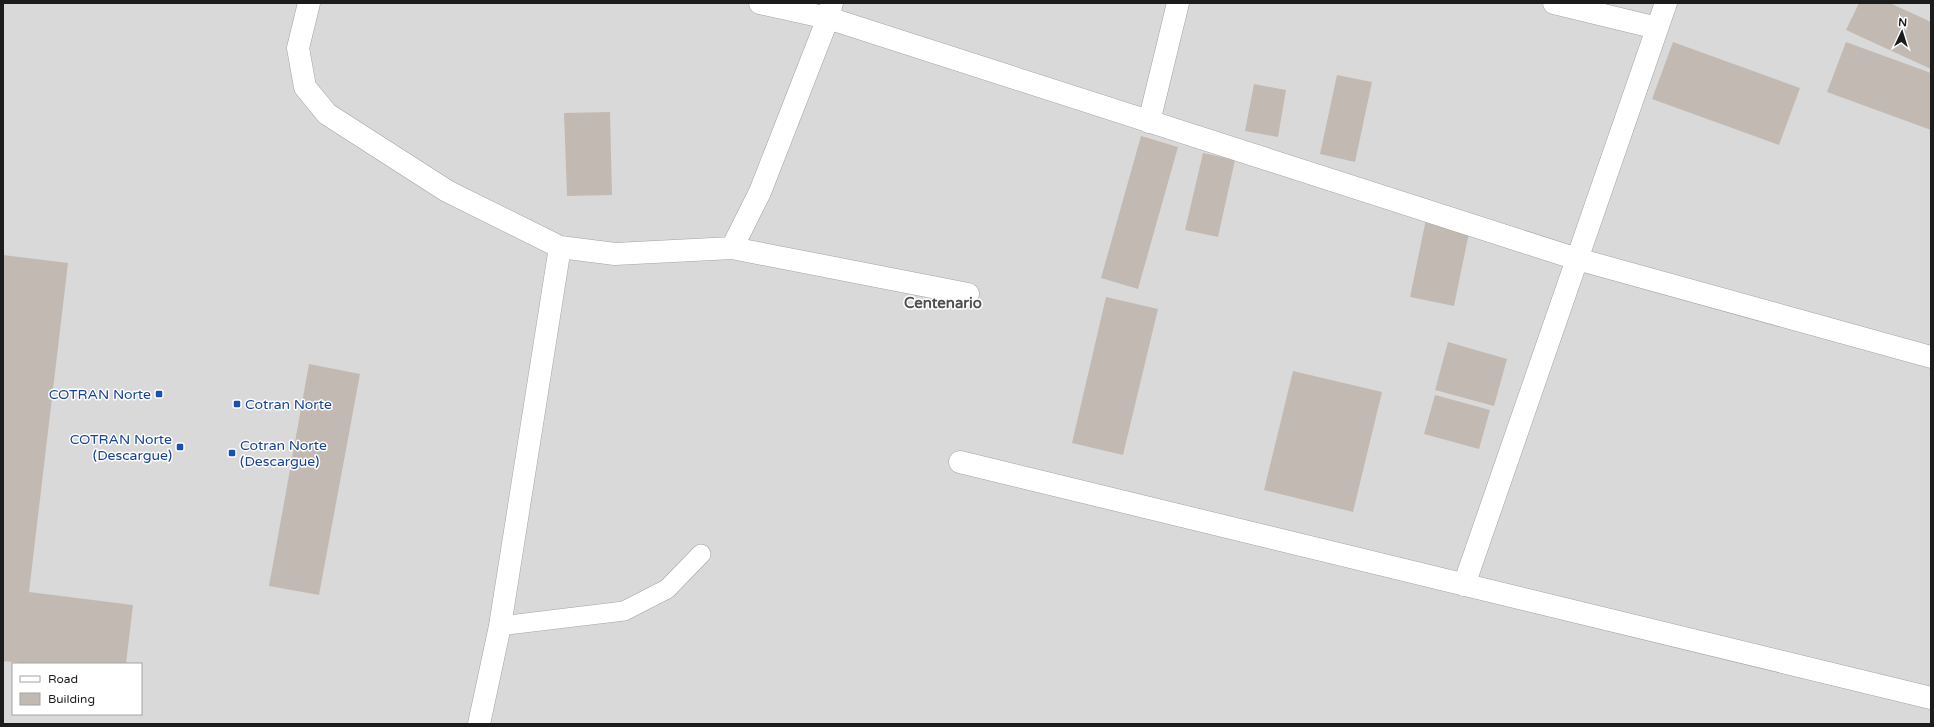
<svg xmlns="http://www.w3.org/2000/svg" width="1934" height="727" font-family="'Varela Round',sans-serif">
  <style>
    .residential { fill: #dad9d9; fill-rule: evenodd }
    .building { fill: #c2bab2 }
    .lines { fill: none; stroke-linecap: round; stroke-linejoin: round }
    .lane-casing { stroke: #a3a3a3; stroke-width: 20 }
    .street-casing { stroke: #a3a3a3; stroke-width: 23 }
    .lane { stroke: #fff; stroke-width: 19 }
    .street { stroke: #fff; stroke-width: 22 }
    .transit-dot { fill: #1a4fb4; stroke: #fff; stroke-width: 1.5 }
    .labels { text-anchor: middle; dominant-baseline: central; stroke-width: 3; stroke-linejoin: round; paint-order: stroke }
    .transit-label { font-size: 14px; fill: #164399; stroke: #fff; text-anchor: end }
    .neighbourhood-label { font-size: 15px; font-weight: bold; fill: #4f4f4f; stroke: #fff }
  </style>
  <rect width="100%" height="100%" fill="#eeeae2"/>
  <!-- residential -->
  <path class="residential" d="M3 3H1931V724H3ZM13 664H141V714H13Z"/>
  <!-- building -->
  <path class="building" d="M1859 3H1890L1931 22V69L1846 30Z
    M1673 42 1800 88 1779 145 1652 99Z
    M1846 42 1931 73V130L1827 92Z
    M1337 75 1372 82 1355 162 1320 154Z
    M1254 84 1286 90 1278 137 1245 131Z
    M610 112 612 195 567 196 564 113Z
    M1141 136 1178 147 1138 289 1101 278Z
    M1203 153 1235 160 1218 237 1185 230Z
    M1426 219 1470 228 1454 306 1410 297Z
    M3 255 68 263 29 592 133 605 126 664H31L3 661Z
    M1106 297 1158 309 1123 455 1072 443Z
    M1448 342 1507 359 1494 406 1435 390Z
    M309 364 360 374 319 595 269 586Z
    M1293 371 1382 392 1353 512 1264 490Z
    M1435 395 1490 410 1479 449 1424 434Z"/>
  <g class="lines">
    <defs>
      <path id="lane" d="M500 626 624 611 667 589 701 554"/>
      <path id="street" d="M309 3 298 48 305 87 327 114 447 191 560 247 615 254 732 248 760 192 828 18 832 3
        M760 3 828 18 1577 259 1931 357
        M1554 3 1657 28
        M1149 122 1178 3
        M732 248 968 294
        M960 462 1931 698
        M1464 585 1666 3
        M479 724 500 626 560 247"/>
    </defs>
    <!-- lane casing -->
    <use href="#lane" class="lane-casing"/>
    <!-- street casing -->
    <use href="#street" class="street-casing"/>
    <!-- lane -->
    <use href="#lane" class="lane"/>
    <!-- street -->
    <use href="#street" class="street"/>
  </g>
  <!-- markers -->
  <g class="transit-dot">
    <rect x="155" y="390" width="8" height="8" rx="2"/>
    <rect x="233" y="400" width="8" height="8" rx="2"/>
    <rect x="176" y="443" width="8" height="8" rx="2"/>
    <rect x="228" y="449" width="8" height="8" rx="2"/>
  </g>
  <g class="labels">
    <!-- transit labels -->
    <g class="transit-label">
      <text x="151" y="394">COTRAN Norte</text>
      <text x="245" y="404" text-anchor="start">Cotran Norte</text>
      <text x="172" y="439">COTRAN Norte<tspan x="172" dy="16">(Descargue)</tspan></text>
      <text x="240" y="445" text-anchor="start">Cotran Norte<tspan x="240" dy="16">(Descargue)</tspan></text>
    </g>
    <!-- neighbourhood labels -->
    <g class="neighbourhood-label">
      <text x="943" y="303">Centenario</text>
    </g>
  </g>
  <!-- border -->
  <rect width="1934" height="727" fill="none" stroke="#1c1c1c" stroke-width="8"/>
  <!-- legend -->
  <rect x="12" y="663" width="130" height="52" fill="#ffffff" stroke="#a4a4a4"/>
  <rect x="20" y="676" width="20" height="6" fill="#ffffff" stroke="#a4a4a4"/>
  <text x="48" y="683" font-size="12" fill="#1c1c1c">Road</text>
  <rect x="20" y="693" width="20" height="12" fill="#c2bab2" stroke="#a4a4a4"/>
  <text x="48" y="703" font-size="12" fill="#1c1c1c">Building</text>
  <!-- north arrow -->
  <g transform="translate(1902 32) rotate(4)" stroke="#ffffff" stroke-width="3" paint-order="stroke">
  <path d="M0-3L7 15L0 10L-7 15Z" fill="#1c1c1c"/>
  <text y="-6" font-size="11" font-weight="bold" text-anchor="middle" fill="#1c1c1c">N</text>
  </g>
</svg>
